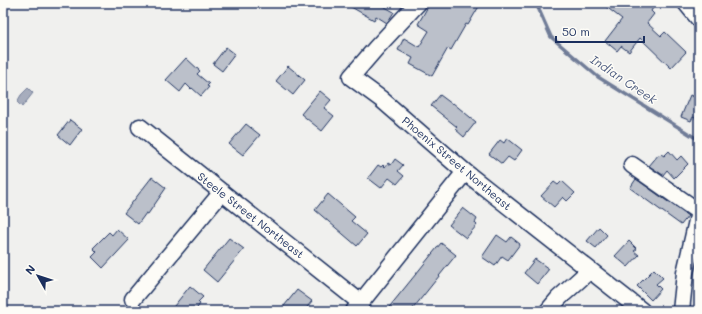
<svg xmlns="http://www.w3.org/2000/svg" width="702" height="314" font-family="Mali,sans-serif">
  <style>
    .water { fill: #a7adbd; stroke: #6f7b97 }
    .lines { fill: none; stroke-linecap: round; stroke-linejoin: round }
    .stream { stroke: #6f7b97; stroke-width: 3.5 }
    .building { fill: #bbc0ca; stroke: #1b2f5e }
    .minor-casing { stroke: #1b2f5e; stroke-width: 19 }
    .minor { stroke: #fdfcf7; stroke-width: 16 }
    .labels { text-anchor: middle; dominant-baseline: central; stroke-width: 3; stroke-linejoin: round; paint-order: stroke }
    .street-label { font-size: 11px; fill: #1b2f5e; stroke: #fdfcf7 }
    .water-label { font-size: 12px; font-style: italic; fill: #4c5b7f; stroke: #fdfcf7 }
  </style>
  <rect width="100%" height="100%" fill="#f0f0ee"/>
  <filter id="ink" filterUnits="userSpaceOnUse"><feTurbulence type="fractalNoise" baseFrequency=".025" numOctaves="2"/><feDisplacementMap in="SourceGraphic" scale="8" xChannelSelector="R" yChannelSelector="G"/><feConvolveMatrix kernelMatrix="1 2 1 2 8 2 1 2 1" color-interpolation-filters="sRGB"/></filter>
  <g filter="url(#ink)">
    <!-- water -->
    <path class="water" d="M28 88 33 93 22 107 17 102 21 95Z"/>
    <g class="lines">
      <!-- stream -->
      <path class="stream" d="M536 3 551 37 598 77 699 140"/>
    </g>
    <!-- building -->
    <path class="building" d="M344 3H378L394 12 387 23 376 16 374 20Z
      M430 3H481L468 25 466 24 451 50 448 48 432 76 410 64 413 58 398 50 404 38 419 47 429 31 418 24Z
      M601 3H646L653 8 651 11 654 14 647 23 661 36 665 32 686 52 671 68 640 38 629 52 621 46 617 51 605 41 622 19Z
      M226 47 235 54 222 71 213 64Z
      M186 58 200 71 197 74 209 84 207 86 209 87 201 96 192 88 191 89 186 84 180 92 166 80Z
      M288 66 305 80 293 95 276 81Z
      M320 91 331 100 324 108 334 116 322 131 301 114Z
      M440 95 452 104 453 103 476 122 464 137 455 129 457 127 431 106Z
      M690 95 699 99V120L693 117 691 121 681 117Z
      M70 120 82 129 70 145 58 135Z
      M246 124 260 135 243 155 229 144Z
      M507 138 522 150 514 161 508 157 502 164 489 154 500 140 504 143Z
      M669 151 677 160 681 156 688 164 674 178 667 170 663 175 649 166 659 154 660 155 661 154 664 156Z
      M395 159 403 165 398 171 404 176 397 184 389 178 381 188 368 178 378 165 381 167 383 165 385 167 388 163 391 165Z
      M152 177 166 188 148 214 146 213 138 224 124 213Z
      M636 179 688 216 681 225 630 188Z
      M562 181 575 193 567 201 563 197 554 207 541 196 554 182 558 185Z
      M328 194 355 217 351 221 367 234 357 246 315 210Z
      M463 208 477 219 475 223 477 225 466 238 449 225Z
      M599 227 607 235 596 248 587 241Z
      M117 229 129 240 103 268 92 257 97 252 93 248 109 232 112 235Z
      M497 235 507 242 511 237 520 244 508 260 502 256 495 266 482 257Z
      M229 238 244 249 217 282 203 270Z
      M629 241 637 249 634 251 639 255 628 267 615 256Z
      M441 243 456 255 411 311H386Z
      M535 259 549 269 537 284 524 273Z
      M654 269 663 278 656 284 661 289 651 300 637 286Z
      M190 286 203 297 198 302 200 304 195 311H170Z
      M297 290 312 301 304 311H280Z"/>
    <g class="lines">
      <defs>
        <path id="minor" d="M418 3 376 48 351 77 381 99 465 172 642 311
          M686 3 699 19
          M140 127 361 303
          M632 165 699 212
          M133 299 222 192
          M354 311 465 172
          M548 311 559 298 590 270
          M681 311 685 273 699 212"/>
      </defs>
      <!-- minor casing -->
      <use href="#minor" class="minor-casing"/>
      <!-- minor -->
      <use href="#minor" class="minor"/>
    </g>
  </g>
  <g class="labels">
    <!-- street labels -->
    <g class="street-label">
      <text transform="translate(457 163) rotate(40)">Phoenix Street Northeast</text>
      <text transform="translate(251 215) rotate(38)">Steele Street Northeast</text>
    </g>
    <!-- water labels -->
    <g class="water-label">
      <text transform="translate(624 79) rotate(34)">Indian Creek</text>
    </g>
  </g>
  <!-- margin -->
  <rect width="702" height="314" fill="none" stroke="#fdfcf7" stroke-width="16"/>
  <rect x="8" y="8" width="686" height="298" fill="none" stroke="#1b2f5e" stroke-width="1.5" filter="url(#ink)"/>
  <!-- north arrow -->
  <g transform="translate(38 276) rotate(309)" stroke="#fdfcf7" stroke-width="3" paint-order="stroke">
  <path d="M0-3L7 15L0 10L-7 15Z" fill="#1b2f5e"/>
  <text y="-6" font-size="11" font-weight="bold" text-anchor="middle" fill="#1b2f5e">N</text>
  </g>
  <!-- scale -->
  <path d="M556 36v6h88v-6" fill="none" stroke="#1b2f5e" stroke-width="2"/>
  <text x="562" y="36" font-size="12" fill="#1b2f5e" stroke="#fdfcf7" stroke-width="3" paint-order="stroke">50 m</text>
</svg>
